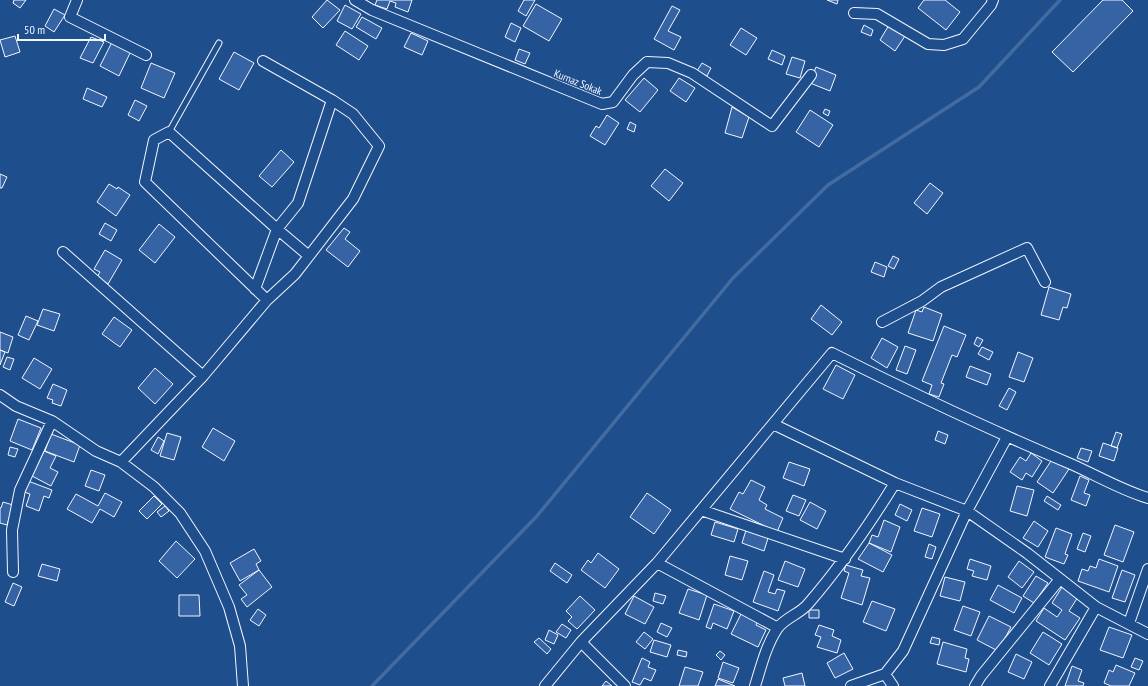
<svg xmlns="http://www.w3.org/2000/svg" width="1148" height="686" font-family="'PT Sans Narrow',sans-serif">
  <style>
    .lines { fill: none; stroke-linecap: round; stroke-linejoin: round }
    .stream { stroke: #446ba0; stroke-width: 3.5 }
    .building { fill: #3563a3; stroke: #f2f6ff }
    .lane-casing { stroke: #f2f6ff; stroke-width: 7 }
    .street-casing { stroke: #f2f6ff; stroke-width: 12 }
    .lane { stroke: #1f4e8c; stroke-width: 5 }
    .street { stroke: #1f4e8c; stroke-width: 10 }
    .labels { text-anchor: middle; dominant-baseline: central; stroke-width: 3; stroke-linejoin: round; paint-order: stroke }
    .street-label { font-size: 11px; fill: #f2f6ff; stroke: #1f4e8c }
  </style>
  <rect width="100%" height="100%" fill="#1f4e8c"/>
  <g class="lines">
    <!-- stream -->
    <path class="stream" d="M372 686 537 516 733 278 828 185 979 87 1060 0"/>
  </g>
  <!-- building -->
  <path class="building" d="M14 0H26L20 8 13 3Z
    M327 0 340 10 323 28 312 17Z
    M377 0H412L408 12 395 7 396 3 390 1 387 9 375 5Z
    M524 0H535L526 16 518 11Z
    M827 0H838L837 4Z
    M924 0H945L960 12 946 30 918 8Z
    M1103 0H1122L1133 11 1073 72 1052 52Z
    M536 4 562 19 549 41 523 26Z
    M345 5 361 14 352 29 337 21Z
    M672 6 680 10 668 31 681 37 674 50 654 39Z
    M54 9 65 15 54 32 45 26Z
    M362 17 382 28 376 39 356 27Z
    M511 23 521 28 515 42 505 37Z
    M864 25 873 30 871 36 861 32Z
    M889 25 905 36 895 51 880 40Z
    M741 28 757 38 746 55 730 45Z
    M345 31 368 46 359 60 336 45Z
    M411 33 428 41 422 55 404 47Z
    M15 36 20 52 5 57 0 40Z
    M91 37 104 42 93 63 80 58Z
    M112 42 131 51 119 76 100 66Z
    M519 49 530 53 525 64 515 60Z
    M772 50 785 56 782 65 768 59Z
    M234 52 254 63 239 90 219 79Z
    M792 57 805 61 800 78 786 74Z
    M151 63 175 73 164 98 141 88Z
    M702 63 711 68 707 76 697 71Z
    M816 67 836 75 830 91 810 83Z
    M644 78 658 90 640 112 625 100Z
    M679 78 695 88 686 102 670 91Z
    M87 88 107 97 102 107 83 99Z
    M135 100 147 106 139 121 128 115Z
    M732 107 749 117 742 138 725 133Z
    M825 109 830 111 828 116 823 113Z
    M810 110 833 125 819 147 796 132Z
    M607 115 619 123 605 145 590 136 596 126 599 128Z
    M630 122 636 125 634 132 627 129Z
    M281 150 294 162 272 187 259 176Z
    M665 169 683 183 669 201 651 186Z
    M0 174 7 177 2 188H0Z
    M930 183 943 193 927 214 914 203Z
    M109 184 117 189 118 187 130 195 116 216 97 202Z
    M105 223 117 230 111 241 99 234Z
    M159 224 175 237 155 263 139 250Z
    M344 228 350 232 345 239 360 251 348 267 326 250Z
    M105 250 122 260 108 284 97 277 100 272 94 269Z
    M893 256 899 259 894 269 888 266Z
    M875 262 887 267 884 277 871 272Z
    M1049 287 1071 294 1067 308 1063 307 1059 320 1041 315Z
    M821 305 842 322 832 335 811 319Z
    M924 307 942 314 933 341 908 333 916 310 922 312Z
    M43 309 60 314 54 331 37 325Z
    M26 316 38 321 29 340 18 335Z
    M114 317 132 330 120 347 102 334Z
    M944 326 966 335 957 357 952 355 941 383 944 384 939 397 929 394 932 385 922 381Z
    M0 332 13 337 8 353 0 350Z
    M977 337 983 340 979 347 974 344Z
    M882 338 898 347 887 368 871 358Z
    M905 346 916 350 907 374 896 370Z
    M982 347 993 352 989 360 978 354Z
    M0 350 5 352 0 365Z
    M1018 352 1033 358 1024 382 1009 377Z
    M7 357 14 359 10 370 3 367Z
    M34 358 52 369 40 389 22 378Z
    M836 365 855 375 843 399 823 389Z
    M970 366 991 374 987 385 966 377Z
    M155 368 173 384 155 404 138 388Z
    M53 384 67 390 61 406 52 403 53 400 47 398Z
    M1009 388 1016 392 1007 410 999 406Z
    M18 419 41 428 32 450 10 441Z
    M213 428 235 441 224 461 202 447Z
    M938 431 948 435 945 444 935 440Z
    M1116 432 1122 434 1117 448 1111 446Z
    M167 433 181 437 174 460 160 456Z
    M51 434 80 445 74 462 45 451Z
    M158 437 164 441 158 454 151 450Z
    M1103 443 1118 448 1114 461 1099 456Z
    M10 447 18 449 15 457 8 455Z
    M1081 448 1092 451 1088 462 1077 458Z
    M44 451 56 456 50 468 58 472 51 486 32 476Z
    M1031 453 1042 461 1032 477 1026 473 1022 480 1010 472 1020 457 1026 461Z
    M1053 458 1069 469 1053 493 1037 482Z
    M789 462 810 469 804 486 783 478Z
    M91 470 105 475 99 491 85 486Z
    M1080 476 1089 480 1084 493 1090 495 1086 506 1071 500Z
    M751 480 765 487 759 500 767 505 765 509 783 518 777 532 730 509 739 492 743 494Z
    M28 481 52 490 49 498 44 496 39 511 26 506 30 494 24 492Z
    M1017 486 1034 490 1027 516 1010 511Z
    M105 493 122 502 114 517 100 509 92 523 67 509 76 494 98 506Z
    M647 493 671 510 654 534 630 517Z
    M793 495 806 500 799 516 786 511Z
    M154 496 162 504 147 519 139 511Z
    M1047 496 1061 505 1058 510 1044 501Z
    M3 502 13 505 7 525 0 523V508H1Z
    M810 502 826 511 817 529 800 520Z
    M900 504 912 510 907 521 895 515Z
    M165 506 169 511 161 517 157 512Z
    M922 508 940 514 932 537 914 531Z
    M884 520 900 527 891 552 869 543 872 535 878 537Z
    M1034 521 1048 531 1038 547 1023 538Z
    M715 522 738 529 734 542 711 535Z
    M1115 525 1134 532 1123 562 1104 555Z
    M747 527 769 535 764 551 742 543Z
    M1056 528 1072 534 1065 554 1068 555 1064 564 1045 557Z
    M1083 533 1091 536 1085 552 1077 549Z
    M176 541 195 559 177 578 159 561Z
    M869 543 892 555 883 572 858 559Z
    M929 544 936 547 932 559 925 557Z
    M254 549 261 561 256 564 259 570 240 581 230 563Z
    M598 553 619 569 605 588 581 570 588 560 591 563Z
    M730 556 748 561 742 580 725 575Z
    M970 559 991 566 987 580 972 576 974 571 967 569Z
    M1099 559 1118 566 1109 592 1078 581 1082 569 1088 571 1090 566 1096 568Z
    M785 561 805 569 798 587 778 580Z
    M1019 561 1034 572 1022 588 1008 577Z
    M555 563 572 575 567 583 550 571Z
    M42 564 60 569 57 581 38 576Z
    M846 565 863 570 861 576 870 578 862 605 841 598 849 573 844 571Z
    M259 570 272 587 247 607 241 599 247 595 239 585Z
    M1122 570 1135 575 1125 602 1112 598Z
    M764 571 774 575 768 592 775 594 777 589 785 591 778 611 753 602Z
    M1036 576 1048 583 1034 603 1023 596Z
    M945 577 965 582 960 601 940 596Z
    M13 583 22 587 14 606 5 602Z
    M998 585 1022 598 1014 613 990 600Z
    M1062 587 1078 597 1069 611 1080 618 1065 640 1036 621 1044 608 1057 617 1062 610 1052 603Z
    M688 589 707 595 699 620 679 613Z
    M655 593 666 596 663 604 653 601Z
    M179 595H199L200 616H179Z
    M580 596 595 610 577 629 568 621 572 617 566 611Z
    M634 596 654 607 645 624 625 614Z
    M872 601 895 609 886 631 863 622Z
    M714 604 734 611 727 629 713 623 711 629 706 627Z
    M963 606 980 612 971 636 954 630Z
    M258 609 266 615 259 626 250 620Z
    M809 610H819V618H809Z
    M742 612 758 620 756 625 766 630 758 647 731 634Z
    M989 616 1011 627 998 651 977 640Z
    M661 623 672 628 667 637 657 632Z
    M562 624 571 630 566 638 556 632Z
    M819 625 834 630 832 636 841 640 837 653 817 647 821 637 815 635Z
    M1109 627 1132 635 1123 658 1100 650Z
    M549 630 558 635 554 644 545 640Z
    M644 632 653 639 645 649 636 642Z
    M1043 632 1062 644 1049 665 1030 653Z
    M932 637 940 639 939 645 930 643Z
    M539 638 551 649 547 654 534 642Z
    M654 640 671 645 667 657 650 652Z
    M943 642 967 649 965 658 969 659 966 672 937 664Z
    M678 650 687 652 686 657 677 655Z
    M720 651 725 655 721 660 716 655Z
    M844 653 853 669 835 678 827 663Z
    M1016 654 1032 662 1024 679 1008 672Z
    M642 658 650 662 648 667 656 670 651 681 644 678 640 685 632 682Z
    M1135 658 1143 661 1139 670 1131 667Z
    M723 662 739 668 733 683 718 678Z
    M1116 665 1135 673 1129 686H1111L1104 683 1109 670 1113 672Z
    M1072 666 1082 670 1078 681 1084 683 1083 686H1065Z
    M685 667 703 672 698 686H679Z
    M802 673 805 686H785L783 678Z
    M718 679 735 686H715Z
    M606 681 612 686H602Z"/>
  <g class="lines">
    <defs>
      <path id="lane" d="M169 132 219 43"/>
      <path id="street" d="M77 0 70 17 146 55
        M355 0 372 10 602 104 613 102 633 75 647 62 668 63 692 73 772 126 811 75
        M854 13 877 14 928 44 944 45 963 39 991 5 993 0
        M263 61 332 100
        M63 252 203 376
        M255 289 277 229 309 256
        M882 322 922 301 941 287 1027 248 1045 282
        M0 395 16 406 52 421 96 451 121 462 154 487 180 513 205 551 229 607 240 646 243 686
        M773 424 895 483 967 511 1027 553 1096 607 1148 634
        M121 462 203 376 267 300 295 274 353 199 379 146 353 114 332 100 298 203 277 229 169 132 154 140 145 182 267 300
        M701 510 845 559
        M657 563 778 628
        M13 572 12 530 20 490 52 421
        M1129 623 1148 569
        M581 642 625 686
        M885 674 893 686
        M545 686 581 642 657 563 832 353C910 392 990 430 1071 464 1096 475 1121 490 1148 498
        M755 686C761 667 766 646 777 629 784 618 800 614 808 604 841 566 869 525 895 483
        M851 686 885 674 903 651 967 511 1007 437
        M975 686 981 676 1060 579
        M1050 686 1096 607"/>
    </defs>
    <!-- lane casing -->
    <use href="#lane" class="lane-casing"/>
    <!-- street casing -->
    <use href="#street" class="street-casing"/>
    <!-- lane -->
    <use href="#lane" class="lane"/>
    <!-- street -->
    <use href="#street" class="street"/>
  </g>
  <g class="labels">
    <!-- street labels -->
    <g class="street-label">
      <text transform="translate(578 82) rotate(22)">Kurnaz Sokak</text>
    </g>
  </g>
  <!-- scale -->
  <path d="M18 34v6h87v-6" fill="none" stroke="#f2f6ff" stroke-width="2"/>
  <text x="24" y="34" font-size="12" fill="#f2f6ff" stroke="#1f4e8c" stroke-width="3" paint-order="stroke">50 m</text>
</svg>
